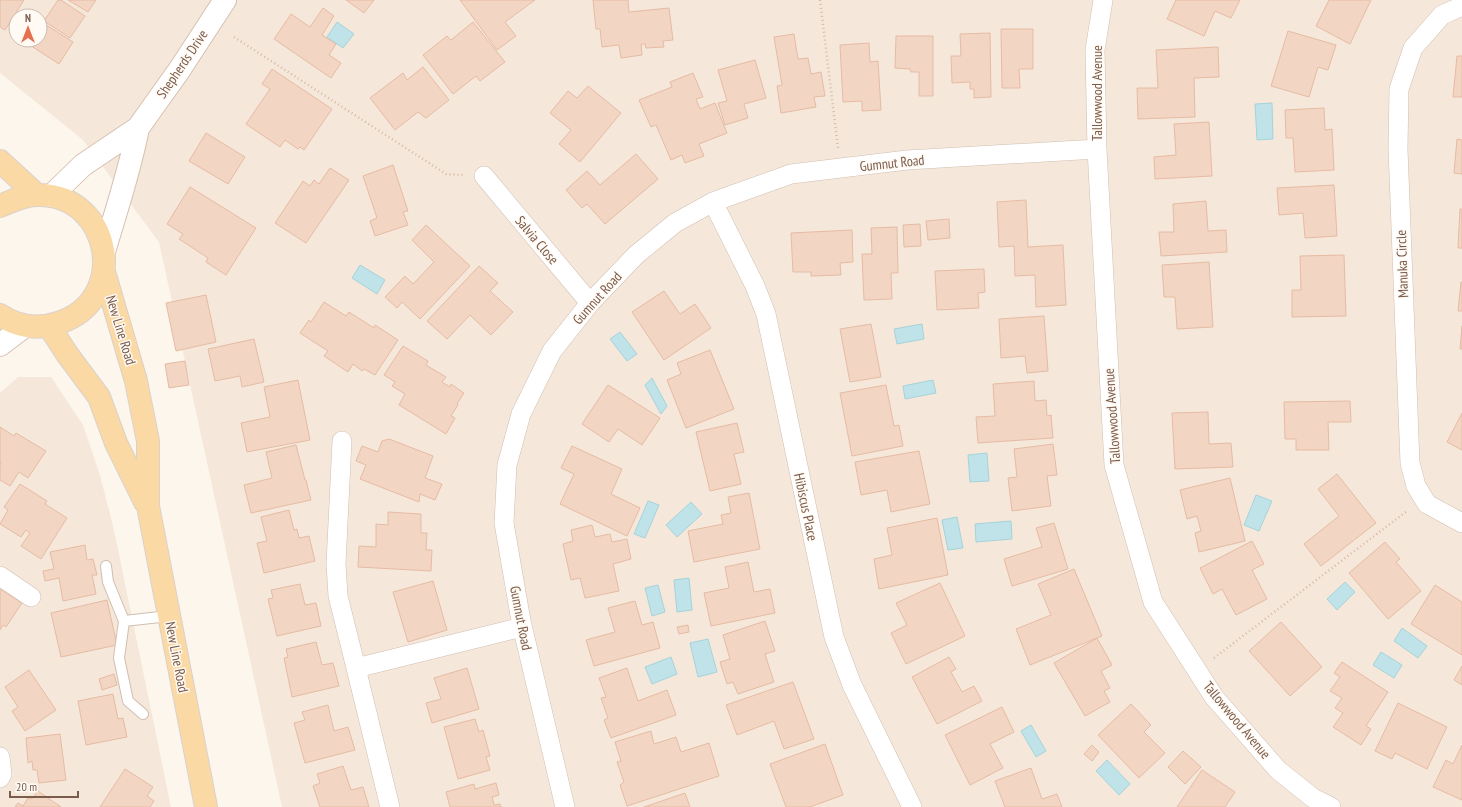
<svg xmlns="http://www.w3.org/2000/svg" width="1462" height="807" font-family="'PT Sans Narrow',sans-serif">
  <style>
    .residential { fill: #f5e8da; fill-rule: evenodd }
    .water { fill: #bfe3e8; stroke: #a5d3da }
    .building { fill: #f3d5c3; stroke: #e6bba3 }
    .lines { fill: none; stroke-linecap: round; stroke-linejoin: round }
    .lane-casing { stroke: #d1beb0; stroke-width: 12 }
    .street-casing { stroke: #d1beb0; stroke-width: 20 }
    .secondary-casing { stroke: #d6c0b0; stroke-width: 24 }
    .primary-casing { stroke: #dad1cd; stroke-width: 24 }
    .path { stroke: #d9b8a5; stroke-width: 2.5; stroke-dasharray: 1 3; stroke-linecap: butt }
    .lane { stroke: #fff; stroke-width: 10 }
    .street { stroke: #fff; stroke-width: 19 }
    .secondary { stroke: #fff; stroke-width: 22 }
    .primary { stroke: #fbd9a5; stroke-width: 22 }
    .labels { text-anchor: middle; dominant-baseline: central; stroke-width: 3; stroke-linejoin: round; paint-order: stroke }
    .street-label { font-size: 14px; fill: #7a5c4d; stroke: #fffaf3 }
  </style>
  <rect width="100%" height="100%" fill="#fdf6ec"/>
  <!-- residential -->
  <path class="residential" d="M0 0H1462V807H282L159 242 83 140 0 73ZM16 16H40V40H16Z
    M18 377H51L83 425 100 475 114 530 171 807H0V393Z"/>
  <!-- water -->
  <path class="water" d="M337 22 354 34 343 48 327 37Z
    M1272 103 1273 139 1257 140 1255 104Z
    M360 265 385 280 377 294 352 278Z
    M922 324 924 339 897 344 894 329Z
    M620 332 637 354 627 361 610 339Z
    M652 378 667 406 661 414 645 385Z
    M933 380 936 393 905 399 903 386Z
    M987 453 989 481 970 482 968 455Z
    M1256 495 1272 501 1259 531 1244 525Z
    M648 501 659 505 645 538 634 534Z
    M691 502 702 514 677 537 666 525Z
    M957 517 963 548 948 550 942 520Z
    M1011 521 1012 539 976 542 975 524Z
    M689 578 692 610 677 612 674 580Z
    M1345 582 1355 592 1337 610 1327 599Z
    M658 585 665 612 652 616 645 588Z
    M1402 628 1427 646 1418 658 1394 641Z
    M708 639 717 672 698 677 690 643Z
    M1381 652 1402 665 1394 678 1373 665Z
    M671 657 677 674 652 684 645 667Z
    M1031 725 1046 751 1036 757 1021 731Z
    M1107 760 1130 784 1119 795 1096 771Z"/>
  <!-- building -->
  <path class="building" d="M0 0H24L5 30 0 27Z
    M58 0H61L85 16 70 38 44 21Z
    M68 0H96L88 12Z
    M346 0H374L364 13Z
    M460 0H535L505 22 516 36 497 50Z
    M593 0H628L629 12 669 8 673 40 663 41 664 47 646 48 645 44H641L642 55 621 58 619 45 602 47 600 29H596Z
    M1176 0H1240L1231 18 1215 11 1204 36 1167 19Z
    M1329 0H1371L1350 44 1316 26Z
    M323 8 334 16 322 35 336 44 329 55 341 63 331 78 274 39 291 14 310 27Z
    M40 21 73 42 59 64 22 40H40Z
    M473 22 505 62 480 81 476 76 453 94 423 55 447 36 451 40Z
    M1001 29H1033V69H1019L1020 88H1002Z
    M1288 31 1336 45 1328 70 1318 67 1309 97 1271 86Z
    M990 33 991 97 974 98V89H970V82L952 83 951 56H961L960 34Z
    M794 34 798 59 808 58 811 74 821 72 825 96 814 97 816 107 781 113 777 86 782 85 774 37Z
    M896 36H933V96H919V72H911L910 69 895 68Z
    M869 43 870 62 878 61 881 110 862 111V101L843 102 840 45Z
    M1218 47 1219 77 1194 78 1195 117 1138 119 1137 88H1158L1156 50Z
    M1457 56H1462V97H1453Z
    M755 60 766 98 744 104 748 118 725 125 718 103 727 101 718 70Z
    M423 67 449 100 426 118 418 112 395 130 370 98 403 73 407 80Z
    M272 69 332 109 304 150 300 147 298 149 285 140 280 147 246 124 270 89 262 84Z
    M693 73 703 97 696 99 700 109 715 103 727 133 699 144 704 156 685 163 682 155 671 160 656 125 651 127 639 100 672 87 670 82Z
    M588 86 621 113 580 162 559 144 571 130 550 113 568 91 577 98Z
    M1324 108 1325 130 1332 129 1334 170 1295 172 1293 138H1286L1285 110Z
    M1209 122 1212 176 1155 179 1154 157 1176 155 1174 124Z
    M206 133 245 157 228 184 189 161Z
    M1457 139 1462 140V174L1454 173Z
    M636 154 658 179 605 224 587 204 582 208 566 190 587 171 600 185Z
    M393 165 408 211 403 212 408 225 375 236 370 221 377 218 363 176Z
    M330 168 349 180 306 243 275 223 303 181 310 186 314 180 319 184Z
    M1334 185 1337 236 1305 238 1303 213 1279 215 1277 188Z
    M190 187 256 228 226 275 206 262 208 258 179 239 183 234 167 224Z
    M1026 200 1028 247 1063 245 1066 305 1036 307 1035 275 1015 276 1014 246 999 247 997 202Z
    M1206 201 1208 231 1226 230 1227 252 1161 256 1159 232H1174L1173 204Z
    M1460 209H1462V248H1458Z
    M949 219 950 238 928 240 926 221Z
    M920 224 921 246 904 247 903 225Z
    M426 225 470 266 420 319 402 302 397 308 385 297 405 276 413 284 434 262 412 240Z
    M897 227 898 273H891L892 299 864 300 862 254H872L871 228Z
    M852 230 853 262 840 263 841 275 811 276V272H793L791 233Z
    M1344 255 1346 316 1292 317V290H1301L1300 256Z
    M1209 262 1213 327 1177 329 1175 297H1164L1162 265Z
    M479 266 498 283 490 291 513 312 491 335 470 315 447 339 427 321Z
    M984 269 985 292 978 293 979 308 937 310 935 271Z
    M1461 282H1462V311H1458Z
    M664 291 680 314 695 304 711 328 664 360 632 312Z
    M206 295 216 342 176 351 166 303Z
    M324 302 346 316 349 312 374 328 375 325 398 340 375 375 364 369 362 371 353 364 348 372 324 356 328 351 300 333 309 320 311 322Z
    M1044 316 1048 371 1027 373 1025 356 1001 358 999 319Z
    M871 324 881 377 850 382 840 329Z
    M1462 326V349H1460Z
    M254 339 264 382 242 387 240 376 215 381 208 349Z
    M403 346 428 361 426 365 446 377 442 382 450 387 451 384 464 393 457 404 458 405 451 416 455 418 446 434 399 405 405 394 392 386 395 382 384 375Z
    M710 350 734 409 686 428 667 380 681 374 677 363Z
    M185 361 189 385 169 388 165 364Z
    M298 380 310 440 247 452 241 423 270 417 264 387Z
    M1034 381 1035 401 1046 400 1047 416 1051 415 1053 438 978 443 976 417 995 416 993 384Z
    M608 385 660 418 642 445 618 429 609 442 582 424Z
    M886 385 894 426 899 425 903 446 852 456 840 393Z
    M1350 401 1351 422H1328L1329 450H1296V439H1285L1284 402Z
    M1208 412 1209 444 1231 443 1233 467 1175 469 1172 413Z
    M1462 413V450L1447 442Z
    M737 423 744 452 734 454 741 484 710 491 696 432Z
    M0 427 14 436 16 433 46 451 28 478 19 472 10 486 0 480V465L1 463 0 462Z
    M389 439 433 456 425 478 442 484 435 500 420 494 419 502 360 479 366 465 356 461 362 446 378 452 382 441Z
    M1053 444 1057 475 1047 476 1051 506 1012 511 1008 478 1017 477 1014 449Z
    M296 445 305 480H306L311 500 251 513 244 485 272 478 266 452Z
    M572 446 622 469 611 494 640 508 627 536 560 504 574 474 561 468Z
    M919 451 930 504 891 512 887 490 861 495 855 462Z
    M1337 474 1376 523 1321 566 1304 544 1339 516 1318 489Z
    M1230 478 1245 541 1199 552 1195 533 1201 531 1197 516 1187 519 1180 490Z
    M20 484 47 501 45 504 67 518 41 559 21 546 30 533 26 530 21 537 0 524 8 510 4 507Z
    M749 493 760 549 694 562 688 531 723 524 721 515 731 513 728 497Z
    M289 510 294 530 297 529 299 538 309 536 315 561 264 573 257 543 267 541 261 517Z
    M388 512 421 514V533H427L426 550H432L431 571 358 567 359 546 376 547V524L388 525Z
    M937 518 948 575 879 589 874 559 892 555 887 528Z
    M1054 523 1068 569 1012 586 1004 559 1042 547 1036 528Z
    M592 525 595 537 610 534 612 542 627 539 631 559 613 564 619 591 585 598 580 578 571 580 563 544 573 541 571 530Z
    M1252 541 1264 564 1252 570 1267 599 1236 615 1222 589 1213 594 1200 568Z
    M1385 542 1400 559 1396 562 1421 591 1388 619 1349 573Z
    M85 545 87 560 93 559 97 575H92L96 594 63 601 59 578 45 581 43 571 54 569 50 552Z
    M748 562 754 592 770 589 775 613 711 626 704 593 729 588 725 567Z
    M1074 569 1102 636 1030 665 1016 629 1051 615 1038 584Z
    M433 581 447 630 408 642 393 592Z
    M940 583 965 636 906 664 891 633 907 625 896 603Z
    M300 584 305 605 316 603 321 626 277 636 268 599 273 598 271 590Z
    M1435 585 1462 602V655L1411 624Z
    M0 589 22 603 6 627 3 625 0 630Z
    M107 600 117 645 61 657 51 613Z
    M635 601 642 625 653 622 660 648 594 666 586 640 615 632 608 608Z
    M765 621 775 651 765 654 774 682 738 694 733 682 727 684 720 662 730 659 723 635Z
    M1281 622 1322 667 1290 696 1249 651Z
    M688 625 689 632 679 634 677 627Z
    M1097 638 1112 665 1101 671 1110 688 1104 691 1110 702 1085 716 1054 663Z
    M316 642 322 665 333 663 339 686 292 697 284 658 288 657 286 649Z
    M949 657 956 669 951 672 962 692 974 686 982 701 937 724 912 677Z
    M1342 662 1388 692 1366 726 1371 729 1361 745 1333 727 1343 713 1335 708 1342 698 1330 691 1340 677 1334 673Z
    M1462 666V685L1454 680Z
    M467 668 479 709 432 723 426 703 441 699 434 678Z
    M627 668 638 701 667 690 676 715 611 738 604 720 608 718 601 698 606 697 599 678Z
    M29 670 56 710 25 731 12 711 18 707 5 687Z
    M114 674 117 685 102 690 99 679Z
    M793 682 814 739 784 749 774 721 737 735 726 705Z
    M113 694 118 719 123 718 127 737 86 745 78 701Z
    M1398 703 1447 727 1427 769 1395 753 1392 759 1375 751Z
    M1131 704 1151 725 1144 732 1165 753 1139 778 1098 735Z
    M328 705 334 731 348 727 355 750 305 763 294 723 305 720 302 712Z
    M1002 707 1014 732 990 744 1003 768 970 785 945 735Z
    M475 719 479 732 483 730 490 756 486 757 490 770 458 779 444 727Z
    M651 731 654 744 676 737 681 752 709 743 719 776 627 806 620 785 624 782 617 762 621 761 615 742Z
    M60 734 66 780 39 783 37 770H33L32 761 28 763 26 738Z
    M825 744 843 795 810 807H786L770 764Z
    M1092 745 1099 752 1092 761 1084 754Z
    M1462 745V800L1433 787 1446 760 1453 764Z
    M1183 751 1201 767 1185 784 1168 767Z
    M343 766 351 790 363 787 369 807H320L313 786 320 783 317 774Z
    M1031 768 1042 799 1057 794 1062 807H1005L995 781Z
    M125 769 153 787 147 796 154 801 150 807H100Z
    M1202 770 1235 792 1225 807H1177Z
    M496 783 499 795 492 797 494 805 500 804 501 807H450L446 792 474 784 475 789Z
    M38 791 61 807H15L18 803 23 806 28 798 32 799Z
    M685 793 690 807H644Z"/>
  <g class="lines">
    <defs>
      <path id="lane" d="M106 566 108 582 124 621 119 658 128 701 143 714
        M124 621 169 616"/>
      <path id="street" d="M1103 0 1095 50 1097 149 1114 465 1153 602 1214 697 1278 770 1313 798 1331 807
        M1462 6 1442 15 1413 48 1399 89 1398 149 1410 463 1416 486 1427 504 1462 523
        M484 176 590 303
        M713 202 755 286 766 314 834 637 852 685 912 807
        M342 441 336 564 338 596 356 668 522 627
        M0 576 31 597
        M356 668 390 807
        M0 757 2 774 0 778
        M565 807 521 621 504 523 507 465 521 414 552 351 590 303 636 255 675 223 713 202 791 174 907 160 1097 149"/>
      <path id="secondary" d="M51 196 83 165 138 128 180 69 225 0
        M104 252C116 211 130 170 138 128
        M0 345 25 326"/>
      <path id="primary" d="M0 161 37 195
        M0 206C12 201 24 195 37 195 112 193 131 301 58 323 37 330 18 327 0 315
        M104 272 136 381 148 441V506L206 807
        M49 326 67 354 99 397 116 443 145 502"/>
    </defs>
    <!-- lane casing -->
    <use href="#lane" class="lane-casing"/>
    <!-- street casing -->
    <use href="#street" class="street-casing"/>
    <!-- secondary casing -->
    <use href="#secondary" class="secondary-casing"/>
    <!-- primary casing -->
    <use href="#primary" class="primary-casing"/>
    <!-- path -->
    <path class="path" d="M820 0 838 148
      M234 37 446 174 463 175
      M1214 658 1407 511"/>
    <!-- lane -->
    <use href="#lane" class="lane"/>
    <!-- street -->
    <use href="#street" class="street"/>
    <!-- secondary -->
    <use href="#secondary" class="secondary"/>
    <!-- primary -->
    <use href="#primary" class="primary"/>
  </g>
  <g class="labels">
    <!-- street labels -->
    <g class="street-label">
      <text transform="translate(182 64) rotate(-56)">Shepherds Drive</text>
      <text transform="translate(1097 93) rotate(-90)">Tallowwood Avenue</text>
      <text transform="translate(892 163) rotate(-6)">Gumnut Road</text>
      <text transform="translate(537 240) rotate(50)">Salvia Close</text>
      <text transform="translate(1402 264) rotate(-92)">Manuka Circle</text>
      <text transform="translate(597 298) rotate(-48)">Gumnut Road</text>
      <text transform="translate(121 330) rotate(73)">New Line Road</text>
      <text transform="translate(1112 416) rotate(-94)">Tallowwood Avenue</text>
      <text transform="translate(806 507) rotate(78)">Hibiscus Place</text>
      <text transform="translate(521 618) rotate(79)">Gumnut Road</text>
      <text transform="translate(177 657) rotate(79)">New Line Road</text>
      <text transform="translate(1237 720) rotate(50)">Tallowwood Avenue</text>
    </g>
  </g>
  <!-- north arrow -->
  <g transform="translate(28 28)"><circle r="19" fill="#fffaf3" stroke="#cabbb1"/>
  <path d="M0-3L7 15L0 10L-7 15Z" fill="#e76f51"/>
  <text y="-6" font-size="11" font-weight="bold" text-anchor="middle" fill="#7a5c4d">N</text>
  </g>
  <!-- scale -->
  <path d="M10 791v6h68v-6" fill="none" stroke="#7a5c4d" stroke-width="2"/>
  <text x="16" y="791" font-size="12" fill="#7a5c4d" stroke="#fffaf3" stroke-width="3" paint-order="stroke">20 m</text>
</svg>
